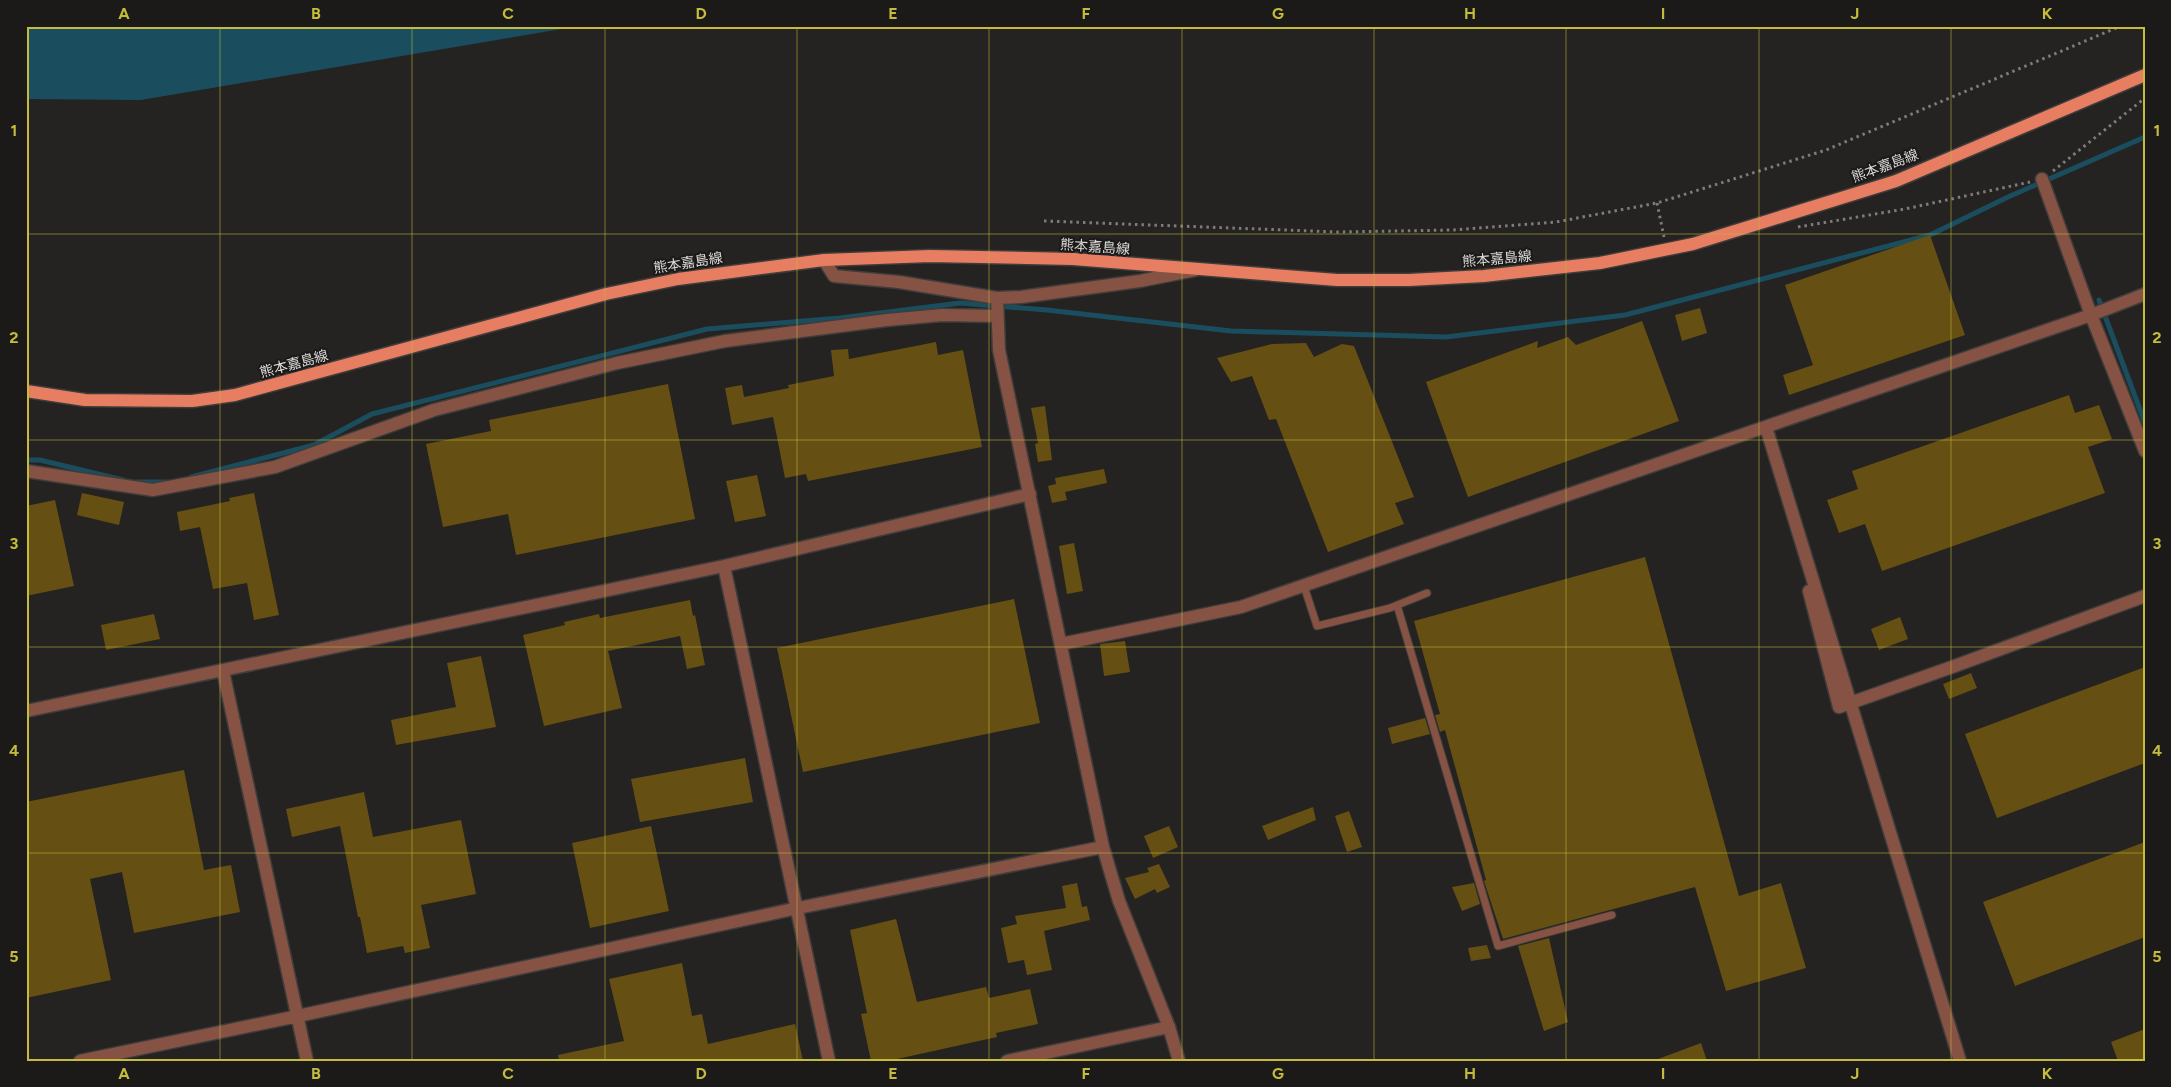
<svg xmlns="http://www.w3.org/2000/svg" width="2171" height="1087" font-family="Figtree,'Noto Sans JP',sans-serif">
  <style>
    .water { fill: #1a4e5f }
    .lines { fill: none; stroke-linecap: round; stroke-linejoin: round }
    .stream { stroke: #1a4e5f; stroke-width: 5 }
    .building { fill: #664f12 }
    .service-casing { stroke: #3e3d3b; stroke-width: 9 }
    .minor-casing { stroke: #3e3d3b; stroke-width: 15 }
    .tertiary-casing { stroke: #3e3d3b; stroke-width: 15 }
    .primary-casing { stroke: #3e3d3b; stroke-width: 15 }
    .path { stroke: #7d7c7a; stroke-width: 3; stroke-dasharray: 2.5 4; stroke-linecap: butt }
    .service { stroke: #855244; stroke-width: 7 }
    .minor { stroke: #855244; stroke-width: 12 }
    .tertiary { stroke: #855244; stroke-width: 12 }
    .primary { stroke: #e77d61; stroke-width: 12 }
    .grid { fill: none; stroke: #c5bc3d; stroke-width: 1; stroke-opacity: 0.55 }
    .labels { text-anchor: middle; dominant-baseline: central; stroke-width: 4; stroke-linejoin: round; paint-order: stroke }
    .street-label { font-size: 14px; fill: #dbdad9; stroke: #1b1a18 }
    .neatline { fill: none; stroke: #c5bc3d; stroke-width: 2 }
    .grid-label { font-size: 16px; text-anchor: middle; font-weight: bold; fill: #c5bc3d }
  </style>
  <rect width="100%" height="100%" fill="#242321"/>
  <!-- water -->
  <path class="water" d="M26 26H579L141 100 26 99Z"/>
  <g class="lines">
    <!-- stream -->
    <path class="stream" d="M2099 300 2145 423
      M26 460H40L123 480
      M191 477 314 445 372 414 707 329 840 318 960 303 1047 310 1231 331 1446 337 1625 315 1930 235 2008 197 2145 137
      M137 482H166"/>
  </g>
  <!-- building -->
  <path class="building" d="M1930 235 1965 335 1789 395 1783 375 1813 365 1785 285Z
    M1700 308 1707 333 1682 341 1675 315Z
    M1642 321 1679 421 1468 497 1426 382 1538 341 1537 348 1568 337 1576 345Z
    M936 342 938 355 963 350 982 447 808 481 806 474 785 478 773 417 732 425 725 388 742 385 744 397 789 388 788 385 834 376 831 350 848 349 849 359Z
    M1306 343 1314 357 1342 344 1354 346 1414 497 1395 503 1404 524 1328 552 1276 419 1269 420 1252 376 1231 382 1217 358 1272 344Z
    M668 384 695 519 516 555 508 514 443 527 426 444 491 431 489 420Z
    M2069 395 2075 413 2099 405 2112 439 2088 447 2105 493 1882 571 1865 524 1839 533 1827 500 1858 489 1852 471Z
    M1045 406 1052 460 1038 462 1035 444 1038 443 1031 408Z
    M1104 469 1107 483 1065 492 1067 500 1052 503 1048 486 1056 484 1055 478Z
    M757 475 766 516 735 522 726 481Z
    M82 493 124 502 119 525 77 515Z
    M254 493 279 615 254 620 247 583 213 589 200 527 180 531 177 512 230 501 229 498Z
    M55 500 74 586 26 596V506Z
    M1074 543 1083 591 1067 594 1059 546Z
    M1645 557 1739 896 1781 883 1806 968 1726 991 1695 887 1503 939 1484 881 1486 880 1445 730 1440 732 1435 715 1440 714 1414 621Z
    M1014 599 1040 723 803 772 777 648Z
    M690 600 693 616 695 615 705 665 687 669 680 636 608 651 622 708 544 726 523 635 565 625 564 622 599 614 600 618Z
    M154 614 160 639 106 650 101 625Z
    M1900 617 1908 639 1879 650 1871 629Z
    M1125 641 1130 672 1104 676 1100 644Z
    M481 656 496 727 396 745 391 720 456 707 447 663Z
    M2145 667V763L1997 818 1965 734Z
    M1971 673 1977 688 1949 699 1943 684Z
    M1425 718 1430 734 1392 744 1388 728Z
    M745 758 753 802 640 822 631 779Z
    M184 770 204 870 231 865 240 912 134 933 122 872 90 879 111 980 26 998V802Z
    M364 792 373 837 461 820 476 894 421 905 430 948 405 953 403 946 367 953 360 917H358L340 826 292 837 286 809Z
    M1313 807 1316 820 1268 840 1262 826Z
    M1349 811 1362 847 1347 852 1335 816Z
    M651 826 669 911 590 928 572 843Z
    M1169 826 1178 847 1153 858 1144 836Z
    M2145 842V937L2015 986 1983 902Z
    M1159 864 1170 887 1157 893 1155 889 1135 899 1125 878 1149 872 1147 868Z
    M1077 883 1082 907 1087 906 1090 920 1044 931 1052 970 1027 975 1024 960 1008 963 1001 928 1017 924 1015 916 1066 908 1062 886Z
    M1474 883 1480 904 1462 911 1452 887Z
    M896 919 917 1002 986 987 989 998 1030 989 1038 1024 996 1033 997 1037 888 1061H871L861 1014 867 1013 850 930Z
    M1549 938 1568 1022 1544 1031 1518 946Z
    M1487 945 1491 958 1471 961 1468 948Z
    M682 963 692 1016 702 1014 708 1044 795 1024 803 1061H559L558 1055 624 1041 609 979Z
    M2145 1029V1061H2118L2111 1042Z
    M1701 1043 1707 1061H1658V1059Z"/>
  <g class="lines">
    <defs>
      <path id="service" d="M1304 586 1317 626 1390 608 1427 593
        M1397 605 1498 946 1612 915"/>
      <path id="minor" d="M2042 179 2091 315 2145 451
        M1766 427 1960 1061
        M26 471 153 490 275 467 434 410 617 363 725 341 887 320 942 315 997 316
        M1809 591 1839 707 1952 667 2145 596
        M1061 644 1241 607 2091 315 2145 294
        M1169 1027 1179 1061"/>
      <path id="tertiary" d="M824 260 834 276 899 282 997 298 1021 297 1140 281 1195 270
        M997 298 999 350 1103 847 1119 901 1169 1027 1007 1061
        M724 566 829 1061
        M223 671 307 1061
        M26 711 724 566 1030 494
        M80 1061 298 1016 798 908 1103 847"/>
      <path id="primary" d="M26 391 85 400 192 401 235 395 606 294 678 279 824 260 930 256 1073 259 1337 280H1409L1484 276 1600 263 1693 244 1896 181 2145 75"/>
    </defs>
    <!-- service casing -->
    <use href="#service" class="service-casing"/>
    <!-- minor casing -->
    <use href="#minor" class="minor-casing"/>
    <!-- tertiary casing -->
    <use href="#tertiary" class="tertiary-casing"/>
    <!-- primary casing -->
    <use href="#primary" class="primary-casing"/>
    <!-- path -->
    <path class="path" d="M2053 171 2145 98
      M1657 203 1664 237
      M1044 221 1338 232 1453 230 1556 222 1657 203 1826 150 2121 26
      M1798 227 1905 209 2030 182"/>
    <!-- service -->
    <use href="#service" class="service"/>
    <!-- minor -->
    <use href="#minor" class="minor"/>
    <!-- tertiary -->
    <use href="#tertiary" class="tertiary"/>
    <!-- primary -->
    <use href="#primary" class="primary"/>
  </g>
  <!-- grid -->
  <path class="grid" d="M220 26V1061M412 26V1061M605 26V1061M797 26V1061M989 26V1061M1182 26V1061M1374 26V1061M1566 26V1061M1759 26V1061M1951 26V1061M26 234H2145M26 440H2145M26 647H2145M26 853H2145"/>
  <g class="labels">
    <!-- street labels -->
    <g class="street-label">
      <text transform="translate(1885 166) rotate(-20)">熊本嘉島線</text>
      <text transform="translate(1095 247) rotate(4)">熊本嘉島線</text>
      <text transform="translate(1497 259) rotate(-5)">熊本嘉島線</text>
      <text transform="translate(688 263) rotate(-9)">熊本嘉島線</text>
      <text transform="translate(294 364) rotate(-15)">熊本嘉島線</text>
    </g>
  </g>
  <!-- border -->
  <rect width="2171" height="1087" fill="none" stroke="#1b1a18" stroke-width="55"/>
  <rect x="28" y="28" width="2116" height="1032" class="neatline"/>
  <g class="grid-label">
    <text x="124" y="19">A</text>
    <text x="316" y="19">B</text>
    <text x="508" y="19">C</text>
    <text x="701" y="19">D</text>
    <text x="893" y="19">E</text>
    <text x="1086" y="19">F</text>
    <text x="1278" y="19">G</text>
    <text x="1470" y="19">H</text>
    <text x="1663" y="19">I</text>
    <text x="1855" y="19">J</text>
    <text x="2047" y="19">K</text>
    <text x="14" y="136">1</text>
    <text x="2157" y="136">1</text>
    <text x="14" y="343">2</text>
    <text x="2157" y="343">2</text>
    <text x="14" y="549">3</text>
    <text x="2157" y="549">3</text>
    <text x="14" y="756">4</text>
    <text x="2157" y="756">4</text>
    <text x="14" y="962">5</text>
    <text x="2157" y="962">5</text>
    <text x="124" y="1079">A</text>
    <text x="316" y="1079">B</text>
    <text x="508" y="1079">C</text>
    <text x="701" y="1079">D</text>
    <text x="893" y="1079">E</text>
    <text x="1086" y="1079">F</text>
    <text x="1278" y="1079">G</text>
    <text x="1470" y="1079">H</text>
    <text x="1663" y="1079">I</text>
    <text x="1855" y="1079">J</text>
    <text x="2047" y="1079">K</text>
  </g>
</svg>
